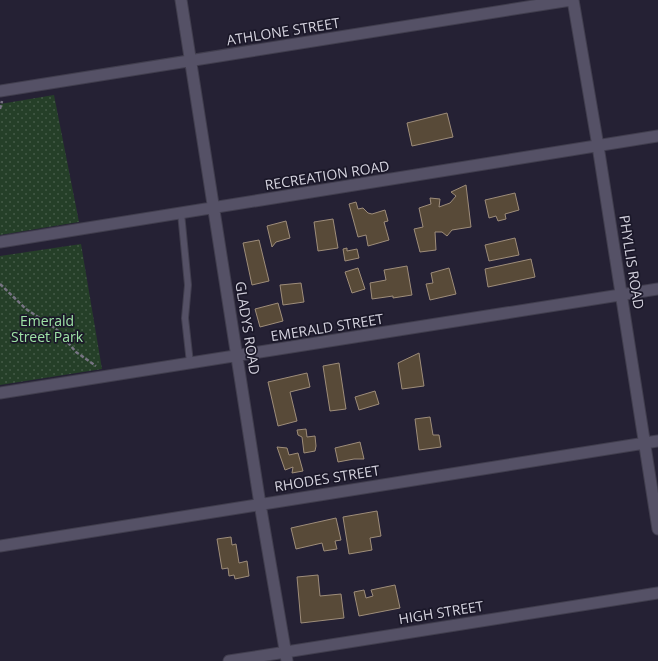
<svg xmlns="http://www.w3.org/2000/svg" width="658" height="661" font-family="'Open Sans',sans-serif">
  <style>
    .park { fill: url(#park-dots) }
    .building { fill: #584a38; stroke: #9e8d7a }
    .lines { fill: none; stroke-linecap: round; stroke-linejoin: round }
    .service-casing { stroke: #413e4e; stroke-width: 8 }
    .minor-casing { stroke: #413e4e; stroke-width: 13 }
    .path { stroke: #777483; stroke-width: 2.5; stroke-dasharray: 4 2; stroke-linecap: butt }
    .service { stroke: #555166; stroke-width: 6 }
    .minor { stroke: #555166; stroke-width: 11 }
    .labels { text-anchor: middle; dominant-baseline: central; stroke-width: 3.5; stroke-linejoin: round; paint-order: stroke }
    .street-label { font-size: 14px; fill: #d4d2de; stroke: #1b1829 }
    .park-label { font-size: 14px; fill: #9ee3a6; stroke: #1b1829 }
  </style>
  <defs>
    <pattern id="park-dots" width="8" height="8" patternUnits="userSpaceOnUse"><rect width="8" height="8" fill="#253f28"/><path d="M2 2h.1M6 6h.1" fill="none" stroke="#445a47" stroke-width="1.8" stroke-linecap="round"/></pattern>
  </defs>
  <rect width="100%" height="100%" fill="#252134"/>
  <!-- park -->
  <path class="park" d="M54 95 79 222 0 235V104Z
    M81 244 102 369 0 385V256Z"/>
  <!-- building -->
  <path class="building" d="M447 113 453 137 412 146 407 123Z
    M466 185 471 227 452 230 447 236 442 232H435L436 250 420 252 414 229 423 227 419 208 431 204 430 198 440 199 439 207 450 203 456 196 451 192Z
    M515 193 519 210 505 214 506 219 498 221 496 216 489 218 485 200Z
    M356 202 358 209 363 208 368 213 372 214 385 210 388 221 384 222 389 240 368 246 366 235 358 237 349 204Z
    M333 219 338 248 318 251 314 222Z
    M286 221 290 238 276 242 272 247 267 226Z
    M515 238 519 255 489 261 485 245Z
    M259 240 269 281 252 285 243 243Z
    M347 248V251L357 249 359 258 345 261 343 249Z
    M531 259 535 277 488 287 485 269Z
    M407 266 412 295 393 298V296L372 299 370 283 386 280 384 270Z
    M358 268 365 289 352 293 345 272Z
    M449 268 456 294 430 300 426 284 433 283 431 273Z
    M301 283 304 302 283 305 280 285Z
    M278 303 283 321 260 327 255 309Z
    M419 353 424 386 402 389 398 363Z
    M339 363 346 409 330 411 323 366Z
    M307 373 310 387 290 392 297 421 278 426 268 382Z
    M375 391 379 404 359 410 355 397Z
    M430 417 433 435H439L441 447 419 450 415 419Z
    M306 429 307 437 315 436 316 446 315 451 304 453 302 437 298 435 297 430Z
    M360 442 364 459H354L338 462 335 448Z
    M277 447 287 448 289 455 298 453 303 471 292 473 293 467 285 470Z
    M377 511 381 536 370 538 372 550 349 554 343 517Z
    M336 518 341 540 335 541 337 549 324 551 322 543 296 549 291 528Z
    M231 537 232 545 236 544 239 563 247 561 249 576 235 579 234 575 229 576 228 568 222 569 217 539Z
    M318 575 320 596 341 594 344 618 301 623 297 577Z
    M395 585 400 608 359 616 354 592 364 590 366 598 373 596 371 590Z"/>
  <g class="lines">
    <defs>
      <path id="service" d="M181 213 188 285 185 318 190 363"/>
      <path id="minor" d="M181 0 260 504 287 661
        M573 0 598 146 658 529
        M0 91 571 0
        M0 242 658 136
        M0 393 658 289
        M0 546 658 441
        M229 661 658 593"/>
    </defs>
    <!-- service casing -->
    <use href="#service" class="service-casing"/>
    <!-- minor casing -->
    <use href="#minor" class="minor-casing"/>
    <!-- path -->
    <path class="path" d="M0 109 2 101
      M0 284 26 309 56 329 76 352 96 366"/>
    <!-- service -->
    <use href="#service" class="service"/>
    <!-- minor -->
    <use href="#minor" class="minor"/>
  </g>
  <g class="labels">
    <!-- street labels -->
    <g class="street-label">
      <text transform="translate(283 31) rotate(-9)">ATHLONE STREET</text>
      <text transform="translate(327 175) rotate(-9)">RECREATION ROAD</text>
      <text transform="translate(632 262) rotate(81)">PHYLLIS ROAD</text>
      <text transform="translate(327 327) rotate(-9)">EMERALD STREET</text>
      <text transform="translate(248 328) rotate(81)">GLADYS ROAD</text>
      <text transform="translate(327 478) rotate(-9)">RHODES STREET</text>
      <text transform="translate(441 612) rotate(-9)">HIGH STREET</text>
    </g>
    <!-- park labels -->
    <g class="park-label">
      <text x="47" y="320">Emerald<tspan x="47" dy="16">Street Park</tspan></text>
    </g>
  </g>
</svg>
